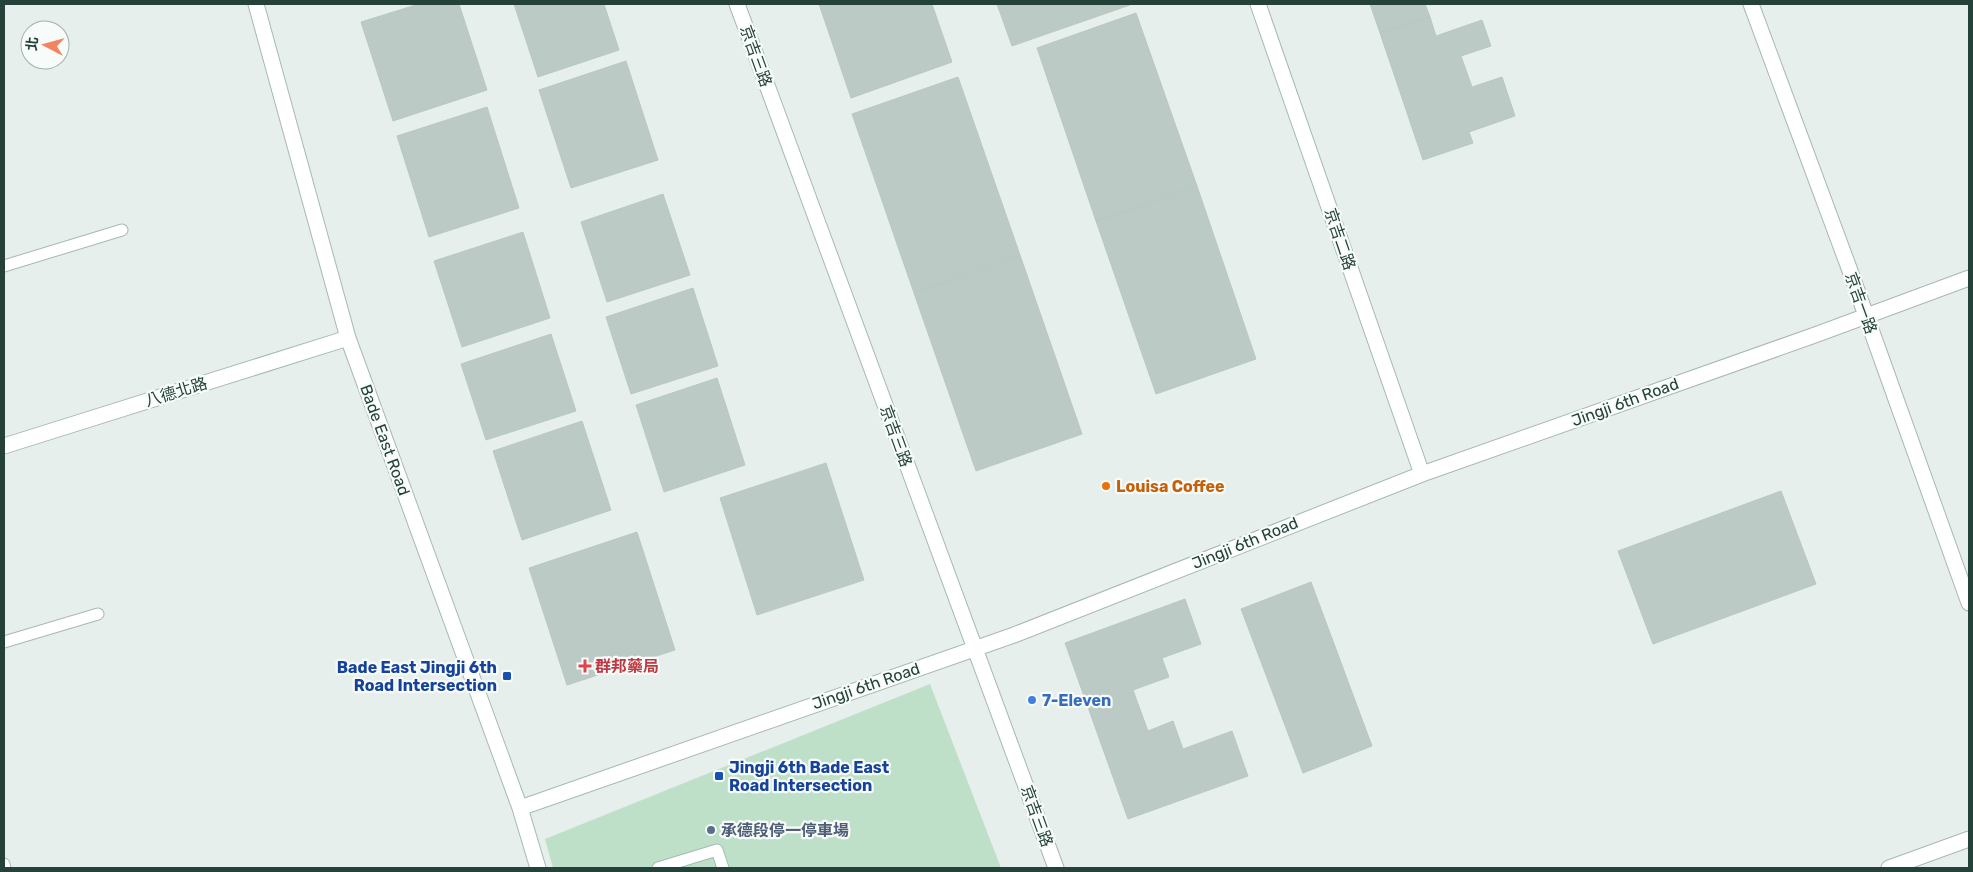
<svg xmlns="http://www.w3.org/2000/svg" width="1973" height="872" font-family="Rubik,'Noto Sans TC',sans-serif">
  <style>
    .green { fill: #bfe0c8 }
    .building { fill: #bbcac4; stroke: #b8c9c2 }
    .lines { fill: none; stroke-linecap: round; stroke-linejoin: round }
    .lane-casing { stroke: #a8b8b2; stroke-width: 13 }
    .street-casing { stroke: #a8b8b2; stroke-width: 17 }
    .lane { stroke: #fff; stroke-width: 11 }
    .street { stroke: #fff; stroke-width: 15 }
    .food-dot { fill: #e8710a; stroke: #f7fbf9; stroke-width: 2 }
    .health-dot { fill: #e0444e; stroke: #f7fbf9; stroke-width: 2 }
    .transit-dot { fill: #1a4fb4; stroke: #f7fbf9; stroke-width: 2 }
    .shop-dot { fill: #3f7fe0; stroke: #f7fbf9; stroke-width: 2 }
    .service-dot { fill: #5c6f8a; stroke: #f7fbf9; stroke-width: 2 }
    .labels { text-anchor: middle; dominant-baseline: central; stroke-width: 4.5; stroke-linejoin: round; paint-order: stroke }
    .street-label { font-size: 16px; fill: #24423a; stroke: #f7fbf9 }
    .food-label { font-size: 16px; font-weight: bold; fill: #c56008; stroke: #f7fbf9; text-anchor: start }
    .health-label { font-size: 16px; font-weight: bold; fill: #be3a42; stroke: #f7fbf9; text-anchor: start }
    .transit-label { font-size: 16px; font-weight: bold; fill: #164399; stroke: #f7fbf9; text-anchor: end }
    .shop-label { font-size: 16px; font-weight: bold; fill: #366cbe; stroke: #f7fbf9; text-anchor: start }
    .service-label { font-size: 16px; font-weight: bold; fill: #4e5e75; stroke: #f7fbf9; text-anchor: start }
  </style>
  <rect width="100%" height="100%" fill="#e6efeb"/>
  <!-- green -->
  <path class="green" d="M930 684 1001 868H553L545 839Z"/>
  <!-- building -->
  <path class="building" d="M419 4H459L487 90 393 121 361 22Z
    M514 4H604L619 50 538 77Z
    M819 4H932L952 62 851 98Z
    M997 4H1130V5L1012 46Z
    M1370 4H1425L1430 17 1380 33Z
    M1136 13 1197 186 1096 221 1037 48Z
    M1430 17 1436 36 1482 20 1491 46 1461 56 1472 87 1502 77 1515 116 1469 132 1473 143 1423 160 1380 33Z
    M626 61 658 160 571 188 539 90Z
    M958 77 1020 255 914 293 852 114Z
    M487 107 519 208 429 237 397 136Z
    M1197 186 1256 359 1156 394 1096 221Z
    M663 194 690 275 607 302 581 222Z
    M523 232 550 318 462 347 434 261Z
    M1020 255 1082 434 976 471 914 293Z
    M693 288 718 366 631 394 606 317Z
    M551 334 576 411 486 440 461 364Z
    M717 378 745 465 664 492 636 405Z
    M582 421 611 510 522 540 493 451Z
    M826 463 864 580 757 615 720 498Z
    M1781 491 1816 584 1653 644 1618 551Z
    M637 532 675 650 567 685 529 568Z
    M1311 582 1372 746 1303 773 1241 609Z
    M1185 599 1201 644 1162 658 1169 677 1133 690 1148 731 1173 721 1183 749 1232 731 1248 776 1128 819 1065 643Z"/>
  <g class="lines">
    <defs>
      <path id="lane" d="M4 266 122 230
        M4 642 98 614
        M4 864 5 868
        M658 868 717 850 723 868"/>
      <path id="street" d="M256 4 348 338 520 808 538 868
        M737 4 1056 868
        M1258 4 1422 474
        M1751 4 1849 268 1969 603
        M4 446 348 338
        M520 808 1014 635 1422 474 1815 335 1969 278
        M1889 868 1969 839"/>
    </defs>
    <!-- lane casing -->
    <use href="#lane" class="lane-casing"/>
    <!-- street casing -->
    <use href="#street" class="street-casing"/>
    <!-- lane -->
    <use href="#lane" class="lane"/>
    <!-- street -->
    <use href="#street" class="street"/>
  </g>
  <!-- markers -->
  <circle class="food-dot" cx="1106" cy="486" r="5"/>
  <path class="health-dot" d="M582.5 658.5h5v5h5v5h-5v5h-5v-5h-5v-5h5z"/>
  <g class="transit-dot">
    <rect x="502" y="671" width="10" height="10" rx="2.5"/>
    <rect x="714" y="771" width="10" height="10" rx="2.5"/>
  </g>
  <circle class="shop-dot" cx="1032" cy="700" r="5"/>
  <circle class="service-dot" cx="711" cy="830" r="5"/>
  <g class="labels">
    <!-- street labels -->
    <g class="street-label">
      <text transform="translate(756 56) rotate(70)">京吉三路</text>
      <text transform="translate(1340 239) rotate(71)">京吉二路</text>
      <text transform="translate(1861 303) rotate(70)">京吉一路</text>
      <text transform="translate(176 392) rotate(-17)">八德北路</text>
      <text transform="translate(1625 402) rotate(-20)">Jingji 6th Road</text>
      <text transform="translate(896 436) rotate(70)">京吉三路</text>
      <text transform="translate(385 440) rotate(70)">Bade East Road</text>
      <text transform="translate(1245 543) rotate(-22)">Jingji 6th Road</text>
      <text transform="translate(866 686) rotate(-19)">Jingji 6th Road</text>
      <text transform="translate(1037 816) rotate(70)">京吉三路</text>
    </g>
    <!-- food labels -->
    <g class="food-label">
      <text x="1116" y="486">Louisa Coffee</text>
    </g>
    <!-- health labels -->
    <g class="health-label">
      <text x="595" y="666">群邦藥局</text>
    </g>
    <!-- transit labels -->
    <g class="transit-label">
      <text x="497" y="667">Bade East Jingji 6th<tspan x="497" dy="18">Road Intersection</tspan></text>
      <text x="729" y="767" text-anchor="start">Jingji 6th Bade East<tspan x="729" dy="18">Road Intersection</tspan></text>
    </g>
    <!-- shop labels -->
    <g class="shop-label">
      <text x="1042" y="700">7-Eleven</text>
    </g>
    <!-- service labels -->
    <g class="service-label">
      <text x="721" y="830">承德段停一停車場</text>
    </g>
  </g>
  <!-- border -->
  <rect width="1973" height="872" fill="none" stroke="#24423a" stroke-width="10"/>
  <!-- north arrow -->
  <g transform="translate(45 45) rotate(276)"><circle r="24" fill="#f7fbf9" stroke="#a3b1ad"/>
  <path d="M0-4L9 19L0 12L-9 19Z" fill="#f4845f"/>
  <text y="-8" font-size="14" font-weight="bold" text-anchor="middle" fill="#24423a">北</text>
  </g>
</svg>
